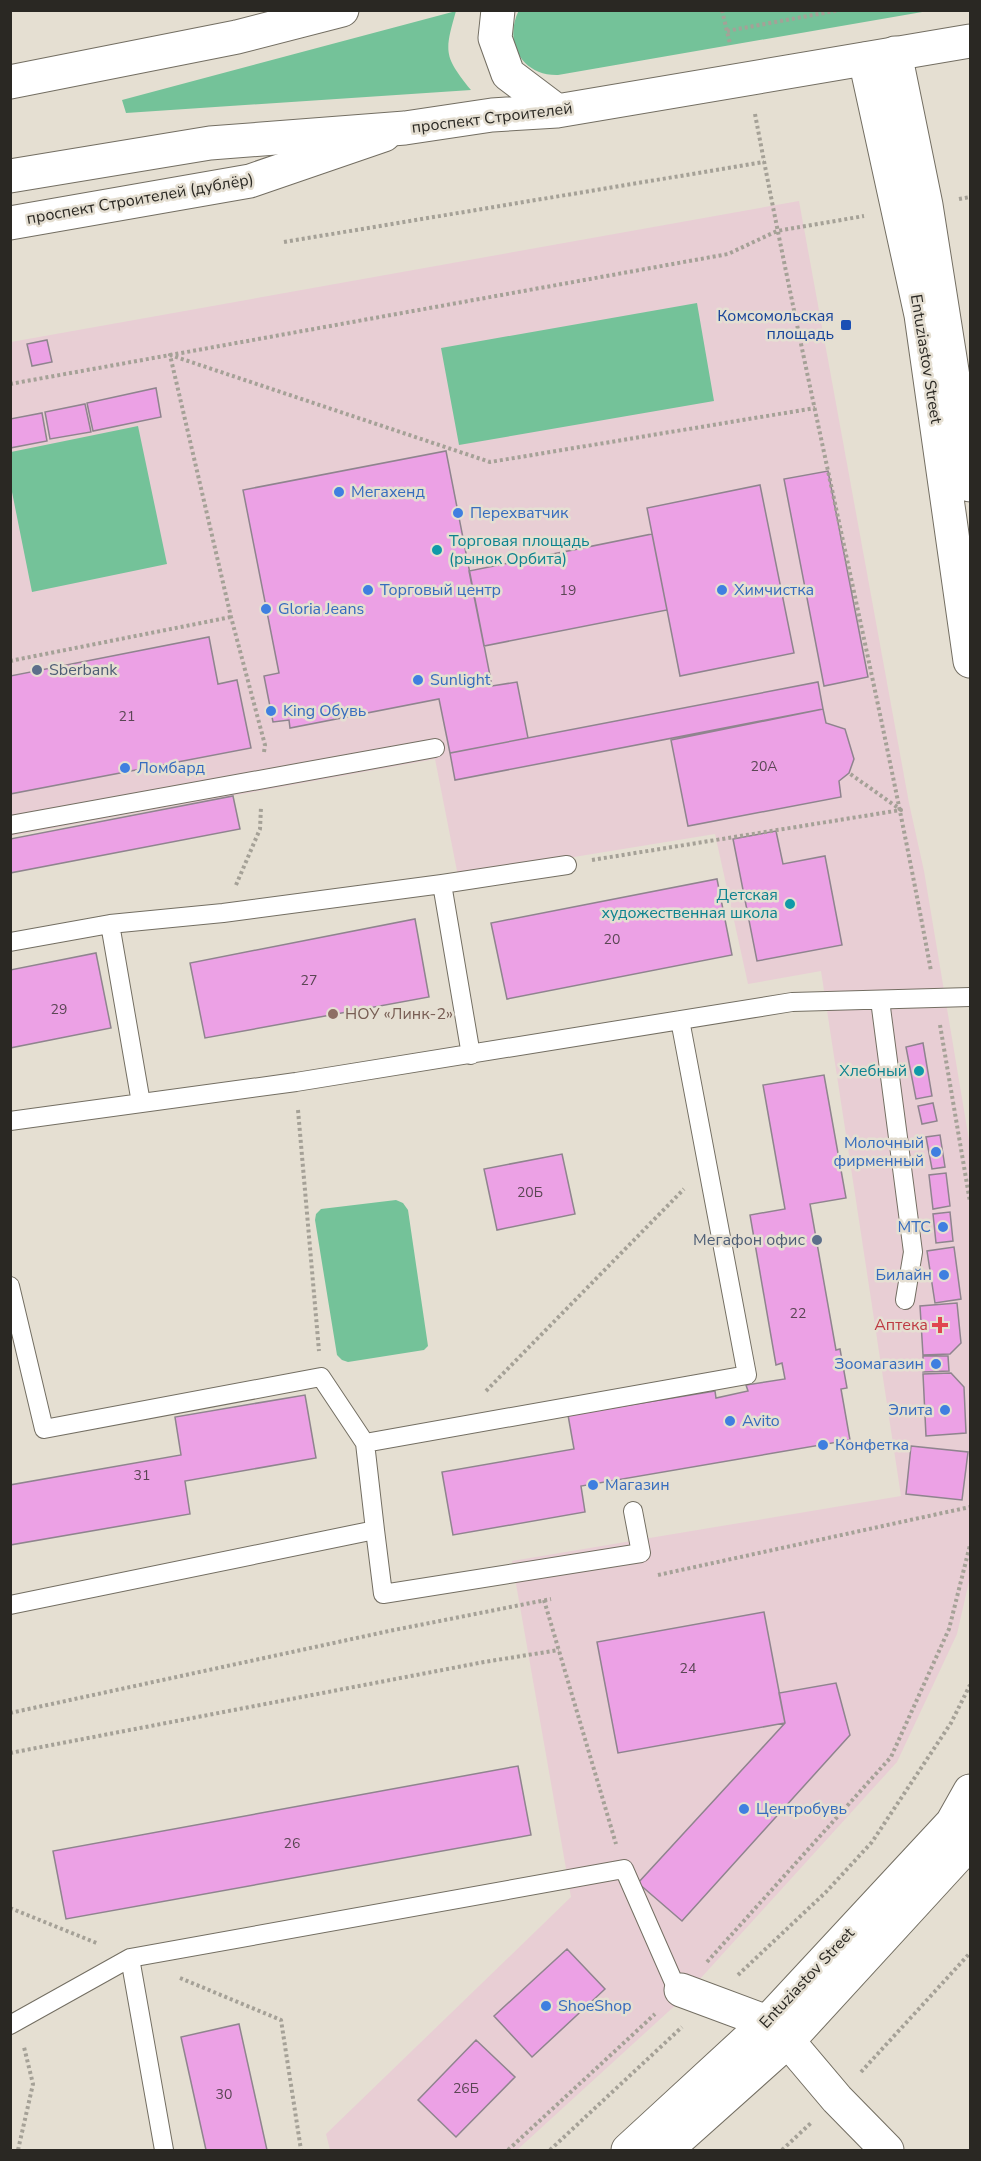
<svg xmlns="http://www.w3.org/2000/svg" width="981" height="2161" font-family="'Nunito Sans',sans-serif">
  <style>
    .commercial { fill: #e8ced4 }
    .green { fill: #74c299 }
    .building { fill: #eca1e5; stroke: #8f848e; stroke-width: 1.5 }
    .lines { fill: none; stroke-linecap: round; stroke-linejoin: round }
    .service-casing { stroke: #736e62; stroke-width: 20 }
    .minor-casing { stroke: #736e62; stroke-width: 35 }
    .tertiary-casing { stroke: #736e62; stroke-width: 35 }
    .secondary-casing { stroke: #736e62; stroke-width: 35 }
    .path { stroke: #a5a197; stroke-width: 4; stroke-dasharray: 3 3; stroke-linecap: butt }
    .service { stroke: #fff; stroke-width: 18 }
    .minor { stroke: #fff; stroke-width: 33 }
    .tertiary { stroke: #fff; stroke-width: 33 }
    .secondary { stroke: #fff; stroke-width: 33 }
    .transit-dot { fill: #1a4fb4; stroke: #e5dfd2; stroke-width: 2 }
    .shop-dot { fill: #3f7fe0; stroke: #e5dfd2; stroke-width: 2 }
    .culture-dot { fill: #0f9aa8; stroke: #e5dfd2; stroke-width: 2 }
    .service-dot { fill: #5c6f8a; stroke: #e5dfd2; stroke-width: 2 }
    .education-dot { fill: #8d6e63; stroke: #e5dfd2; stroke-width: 2 }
    .health-dot { fill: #e0444e; stroke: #e5dfd2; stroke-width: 2 }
    .labels { text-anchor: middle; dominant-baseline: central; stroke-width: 5; stroke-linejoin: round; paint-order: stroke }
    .number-label { font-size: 14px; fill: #5a4654 }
    .street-label { font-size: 16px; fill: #2a2823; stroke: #e5dfd2 }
    .transit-label { font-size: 16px; fill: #164399; stroke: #e5dfd2; text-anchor: end }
    .shop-label { font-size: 16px; fill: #366cbe; stroke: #e5dfd2; text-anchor: start }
    .culture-label { font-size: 16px; fill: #0d838f; stroke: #e5dfd2; text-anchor: end }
    .service-label { font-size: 16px; fill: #4e5e75; stroke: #e5dfd2; text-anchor: start }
    .education-label { font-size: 16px; fill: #785e54; stroke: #e5dfd2; text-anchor: start }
    .health-label { font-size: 16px; fill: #be3a42; stroke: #e5dfd2; text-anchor: end }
  </style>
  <rect width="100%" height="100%" fill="#e5dfd2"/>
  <!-- commercial -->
  <path class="commercial" d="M799 201 909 803 924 871 970 1146V1577L957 1634 897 1762 680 2001 517 2150H330L326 2134 571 1897 512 1561 901 1496 821 971 748 984 715 834 458 876 435 759 11 836V342Z"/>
  <!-- green -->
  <path class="green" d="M519 10 928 11 558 75C522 76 503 42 519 10Z
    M456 11C444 53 444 56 471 90L126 113 122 100Z
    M697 303 714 401 459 445 441 348Z
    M138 426 167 564 32 592 11 487V452Z
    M396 1200 403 1203 408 1210 428 1346 424 1350 348 1362 342 1360 337 1355 315 1220 316 1214 321 1209Z"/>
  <!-- building -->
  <path class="building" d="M47 340 52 362 32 366 27 344Z
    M156 388 161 417 93 431 87 403Z
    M85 404 91 432 50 439 45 412Z
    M42 413 47 441 10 448V419Z
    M446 451 492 686 517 682 528 738 450 753 439 699 290 728 289 720 273 722 264 676 279 673 243 490Z
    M828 471 868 677 824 686 784 479Z
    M760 485 794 653 680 676 647 508Z
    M652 534 667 610 484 646 469 571Z
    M209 637 218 684 237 680 251 748 10 794V676Z
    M818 682 823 709 455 780 450 753Z
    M823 709 826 723 845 729 854 759 849 773 839 781 841 797 688 826 671 740Z
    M233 796 240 829 10 873V839Z
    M776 831 783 864 825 856 842 945 757 961 733 839Z
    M717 879 732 955 507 999 491 923Z
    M415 919 429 997 205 1038 190 963Z
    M96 953 111 1028 10 1048V970Z
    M923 1043 932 1096 916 1099 906 1047Z
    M824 1075 846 1198 810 1204 836 1350 840 1349 847 1388 841 1389 850 1440 581 1486 585 1512 453 1535 442 1472 574 1449 568 1415 715 1391 716 1398 748 1391 746 1385 785 1379 782 1363 776 1365 750 1215 785 1209 763 1085Z
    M933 1103 937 1121 922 1124 918 1106Z
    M940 1135 945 1167 932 1169 926 1137Z
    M562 1154 575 1214 497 1230 484 1169Z
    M946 1173 950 1206 933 1209 929 1175Z
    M950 1212 953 1241 936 1243 933 1214Z
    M954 1247 961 1299 935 1303 927 1251Z
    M957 1303 961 1343 950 1354 923 1355 920 1306Z
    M923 1356H948L949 1371 923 1372Z
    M951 1373 964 1387 966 1433 926 1436 923 1374Z
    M305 1395 316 1458 185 1481 190 1514 10 1545V1485L181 1455 175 1417Z
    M911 1446 968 1452 962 1500 906 1494Z
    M764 1612 785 1723 618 1753 597 1642Z
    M836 1683 850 1735 682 1921 638 1883 785 1723 779 1693Z
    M518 1766 531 1835 66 1919 53 1851Z
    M567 1949 605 1989 532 2057 494 2016Z
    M239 2024 267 2150H206L181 2037Z
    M476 2040 515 2077 456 2137 418 2100Z"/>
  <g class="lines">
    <defs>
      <path id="service" d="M10 825 435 748
        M442 884 471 1055
        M110 924 141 1103
        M10 942 110 924 223 913 442 884 567 865
        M880 1000 913 1252 905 1300
        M10 1121 296 1082 792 1002 970 997
        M10 1286 44 1429 321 1377 365 1443 747 1375 680 1020
        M375 1530 383 1594 641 1553 633 1511
        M10 1605 375 1530 365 1443
        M10 2025 130 1958
        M164 2150 130 1958 624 1869 675 1985 681 1990"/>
      <path id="minor" d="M10 223 250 181 384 135
        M681 1990 767 2022 788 2041 837 2099 887 2150"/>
      <path id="tertiary" d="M895 53 926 205 970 485
        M865 59 921 315 970 661
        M628 2150 767 2022 952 1823 970 1791
        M666 2150 788 2041 965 1848 970 1839"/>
      <path id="secondary" d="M498 10 495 38 508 74 557 111
        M10 82 237 37 342 10
        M10 176 210 143 405 128 492 115 557 111 970 41"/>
    </defs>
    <!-- service casing -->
    <use href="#service" class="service-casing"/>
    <!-- minor casing -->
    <use href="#minor" class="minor-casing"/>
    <!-- tertiary casing -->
    <use href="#tertiary" class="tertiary-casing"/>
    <!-- secondary casing -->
    <use href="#secondary" class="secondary-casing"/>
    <!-- path -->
    <path class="path" d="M722 10 730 44
      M727 31 840 10
      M755 114C809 401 878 684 931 971
      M959 199 970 197
      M284 242 764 162
      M10 384 170 355 490 462 815 408
      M10 661 231 617
      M264 752 265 745 231 617 170 355 728 254 777 231 864 216
      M592 860 901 810 849 773
      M236 885 260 829 261 807
      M940 1025 970 1202
      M298 1110 319 1351
      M486 1391 684 1189
      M658 1575 970 1507
      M544 1600 616 1844
      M10 1713 389 1631 551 1599
      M10 1753 484 1662 559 1650
      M10 1908 99 1944
      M707 1962 891 1757 949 1629 970 1545
      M738 1975 826 1892 872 1842 951 1723 970 1685
      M180 1978 281 2020 301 2150
      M861 2072 970 1953
      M18 2150 33 2084 24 2047
      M508 2150 655 2014
      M550 2150 682 2027
      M782 2150 812 2122"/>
    <!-- service -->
    <use href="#service" class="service"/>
    <!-- minor -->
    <use href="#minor" class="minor"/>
    <!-- tertiary -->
    <use href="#tertiary" class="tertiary"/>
    <!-- secondary -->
    <use href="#secondary" class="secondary"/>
  </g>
  <!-- markers -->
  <rect class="transit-dot" x="840" y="319" width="12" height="12" rx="3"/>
  <g class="shop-dot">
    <circle cx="339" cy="492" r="6"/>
    <circle cx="458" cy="513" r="6"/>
    <circle cx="368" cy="590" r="6"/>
    <circle cx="722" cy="590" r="6"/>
    <circle cx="266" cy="609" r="6"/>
    <circle cx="418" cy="680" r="6"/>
    <circle cx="271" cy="711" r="6"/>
    <circle cx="125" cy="768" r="6"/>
    <circle cx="936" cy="1152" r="6"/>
    <circle cx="943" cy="1227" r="6"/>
    <circle cx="944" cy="1275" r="6"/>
    <circle cx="936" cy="1364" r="6"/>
    <circle cx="945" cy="1410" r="6"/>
    <circle cx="730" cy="1421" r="6"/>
    <circle cx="823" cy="1445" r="6"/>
    <circle cx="593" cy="1485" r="6"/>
    <circle cx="744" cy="1809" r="6"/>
    <circle cx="546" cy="2006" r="6"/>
  </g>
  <g class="culture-dot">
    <circle cx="437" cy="550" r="6"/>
    <circle cx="790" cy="904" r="6"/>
    <circle cx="919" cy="1071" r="6"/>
  </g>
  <g class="service-dot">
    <circle cx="37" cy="670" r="6"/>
    <circle cx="817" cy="1240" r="6"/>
  </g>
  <circle class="education-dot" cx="333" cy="1014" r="6"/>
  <path class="health-dot" d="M937 1316h6v6h6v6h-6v6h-6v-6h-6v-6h6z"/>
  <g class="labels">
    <!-- number labels -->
    <g class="number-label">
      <text x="568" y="590">19</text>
      <text x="127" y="716">21</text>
      <text x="764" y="766">20А</text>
      <text x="612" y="939">20</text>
      <text x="309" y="980">27</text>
      <text x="59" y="1009">29</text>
      <text x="530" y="1192">20Б</text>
      <text x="798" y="1313">22</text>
      <text x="142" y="1475">31</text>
      <text x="688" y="1668">24</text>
      <text x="292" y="1843">26</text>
      <text x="466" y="2088">26Б</text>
      <text x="224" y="2094">30</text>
    </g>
    <!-- street labels -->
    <g class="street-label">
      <text transform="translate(492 118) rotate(-7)">проспект Строителей</text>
      <text transform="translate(140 199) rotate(-10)">проспект Строителей (дублёр)</text>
      <text transform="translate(926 359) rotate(81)">Entuziastov Street</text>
      <text transform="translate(807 1978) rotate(-47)">Entuziastov Street</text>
    </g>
    <!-- transit labels -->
    <g class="transit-label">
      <text x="834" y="316">Комсомольская<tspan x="834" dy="18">площадь</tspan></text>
    </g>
    <!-- shop labels -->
    <g class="shop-label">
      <text x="351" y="492">Мегахенд</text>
      <text x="470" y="513">Перехватчик</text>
      <text x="380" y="590">Торговый центр</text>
      <text x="734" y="590">Химчистка</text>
      <text x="278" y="609">Gloria Jeans</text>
      <text x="430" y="680">Sunlight</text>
      <text x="283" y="711">King Обувь</text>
      <text x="137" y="768">Ломбард</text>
      <text x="924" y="1143" text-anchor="end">Молочный<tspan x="924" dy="18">фирменный</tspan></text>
      <text x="931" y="1227" text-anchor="end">МТС</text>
      <text x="932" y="1275" text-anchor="end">Билайн</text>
      <text x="924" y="1364" text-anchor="end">Зоомагазин</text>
      <text x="933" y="1410" text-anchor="end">Элита</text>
      <text x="742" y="1421">Avito</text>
      <text x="835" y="1445">Конфетка</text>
      <text x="605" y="1485">Магазин</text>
      <text x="756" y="1809">Центробувь</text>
      <text x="558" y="2006">ShoeShop</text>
    </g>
    <!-- culture labels -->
    <g class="culture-label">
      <text x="449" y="541" text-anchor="start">Торговая площадь<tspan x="449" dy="18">(рынок Орбита)</tspan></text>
      <text x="778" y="895">Детская<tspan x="778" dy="18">художественная школа</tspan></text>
      <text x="907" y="1071">Хлебный</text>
    </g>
    <!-- service labels -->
    <g class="service-label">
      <text x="49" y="670">Sberbank</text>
      <text x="805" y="1240" text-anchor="end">Мегафон офис</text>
    </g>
    <!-- education labels -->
    <g class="education-label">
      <text x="345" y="1014">НОУ «Линк-2»</text>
    </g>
    <!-- health labels -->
    <g class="health-label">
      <text x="928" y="1325">Аптека</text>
    </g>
  </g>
  <!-- border -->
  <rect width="981" height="2161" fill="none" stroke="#2a2823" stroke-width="24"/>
</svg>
